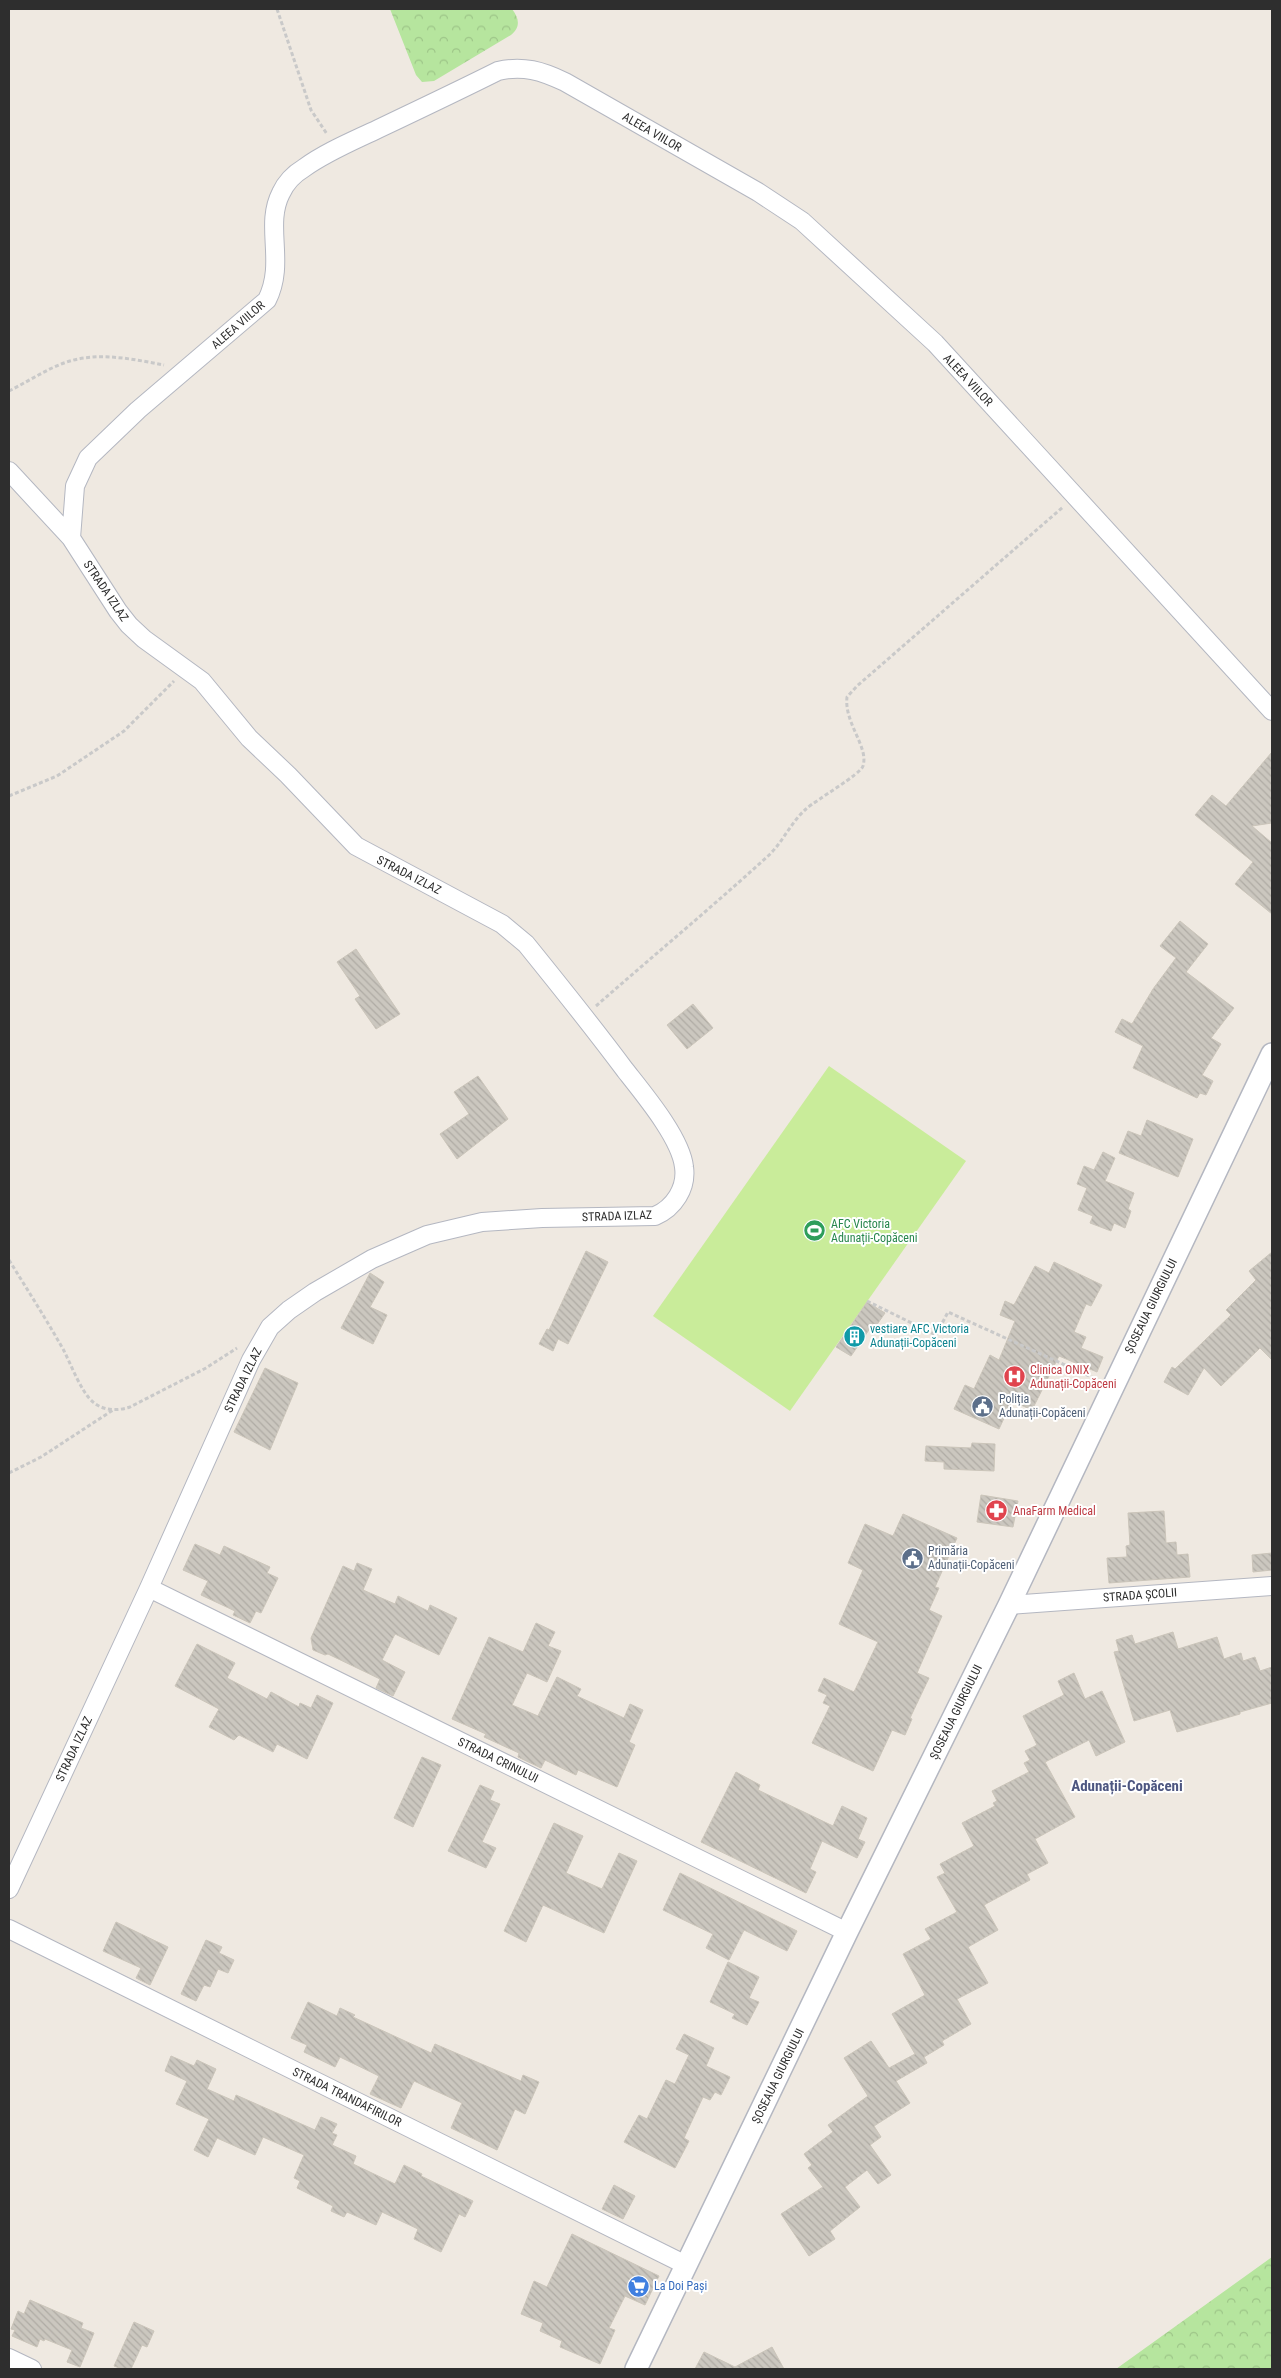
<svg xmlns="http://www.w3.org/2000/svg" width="1281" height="2378" font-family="'Roboto Condensed',sans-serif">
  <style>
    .forest { fill: url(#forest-crowns) }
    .pitch { fill: #c9ec9a }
    .building { fill: url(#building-back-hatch); stroke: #cbc5ba }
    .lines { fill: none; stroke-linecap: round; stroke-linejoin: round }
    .minor-casing { stroke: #b4b7c1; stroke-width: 20 }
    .tertiary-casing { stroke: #b4b7c1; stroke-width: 24 }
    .path { stroke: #c9c9c9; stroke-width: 3; stroke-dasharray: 4 2.5; stroke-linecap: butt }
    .minor { stroke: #fff; stroke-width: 18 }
    .tertiary { stroke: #fff; stroke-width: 21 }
    .labels { text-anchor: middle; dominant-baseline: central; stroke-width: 4; stroke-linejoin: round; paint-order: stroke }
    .street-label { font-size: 12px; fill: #2e2e2e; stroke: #fff }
    .leisure-label { font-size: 12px; fill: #27864d; stroke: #fff; text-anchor: start }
    .culture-label { font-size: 12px; fill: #0d838f; stroke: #fff; text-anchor: start }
    .health-label { font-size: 12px; fill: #be3a42; stroke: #fff; text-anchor: start }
    .service-label { font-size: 12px; fill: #4e5e75; stroke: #fff; text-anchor: start }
    .shop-label { font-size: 12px; fill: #366cbe; stroke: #fff; text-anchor: start }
    .quarter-label { font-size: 15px; font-weight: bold; fill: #4d5680; stroke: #fff }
  </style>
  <defs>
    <pattern id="forest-crowns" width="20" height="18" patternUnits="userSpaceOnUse" patternTransform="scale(1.25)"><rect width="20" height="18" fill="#b6e59e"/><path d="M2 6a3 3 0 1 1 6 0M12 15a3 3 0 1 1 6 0" fill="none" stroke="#9dc588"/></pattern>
    <pattern id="building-back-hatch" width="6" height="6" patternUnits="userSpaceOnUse" patternTransform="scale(1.25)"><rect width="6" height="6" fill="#cbc7bf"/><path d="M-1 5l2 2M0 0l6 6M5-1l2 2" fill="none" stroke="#afaba4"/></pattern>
  </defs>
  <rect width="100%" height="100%" fill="#efe9e1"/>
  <!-- forest -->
  <path class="forest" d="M390 9H512C519 18 521 27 511 35L434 81 422 82 416 75Z
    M1272 2257V2369H1116Z"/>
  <!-- pitch -->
  <path class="pitch" d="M829 1066 966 1161 790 1411 653 1316Z"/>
  <!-- building -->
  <path class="building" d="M1272 752V823L1252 826 1272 843V914L1235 884 1253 862 1195 815 1212 795 1226 806Z
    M1180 921 1208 944 1186 972 1234 1008 1211 1038 1221 1044 1202 1075 1213 1081 1206 1095 1200 1093 1197 1098 1133 1068 1143 1046 1115 1032 1122 1019 1132 1024 1153 989 1176 958 1160 946Z
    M356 949 400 1014 376 1029 355 999 360 996 337 962Z
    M693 1004 713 1028 687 1049 667 1025Z
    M478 1076 508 1119 457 1159 440 1134 469 1114 454 1092Z
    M1147 1120 1193 1139 1178 1177 1119 1153 1128 1131 1141 1136Z
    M1103 1152 1115 1158 1105 1181 1134 1193 1128 1209 1131 1211 1125 1228 1114 1223 1111 1231 1090 1223 1093 1216 1078 1210 1087 1188 1077 1184 1084 1166 1094 1170Z
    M586 1251 608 1262 568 1344 558 1339 553 1351 539 1344 547 1329 549 1330Z
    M1272 1252V1360L1260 1348 1221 1386 1204 1368 1188 1395 1164 1382 1172 1367 1175 1369 1231 1315 1226 1310 1256 1280 1249 1271Z
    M1054 1262 1102 1285 1091 1306 1086 1304 1074 1332 1086 1337 1081 1348 1103 1357 1097 1372 1059 1356 1032 1410 1012 1401 999 1429 954 1409 965 1385 974 1389 990 1355 999 1360 1015 1321 1000 1315 1005 1301 1014 1305 1035 1266 1049 1273Z
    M370 1273 384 1282 370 1307 387 1315 373 1344 341 1328Z
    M867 1302 885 1313 876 1326 873 1324 851 1356 836 1347Z
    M265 1368 298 1383 270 1450 234 1432Z
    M972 1443 995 1444 994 1471 944 1469V1462L925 1461 926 1446 971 1448Z
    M981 1495 1018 1501 1013 1527 977 1522Z
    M1164 1511 1166 1543 1176 1542 1177 1555 1188 1554 1190 1577 1109 1583 1107 1558 1127 1557 1126 1546 1130 1545 1128 1513Z
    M903 1514 957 1538 935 1587 939 1588 929 1610 942 1616 917 1673 929 1678 910 1718 912 1719 905 1735 892 1730 873 1771 812 1743 830 1706 823 1703 827 1695 818 1691 824 1678 854 1692 878 1642 839 1624 863 1570 848 1563 865 1524 893 1536Z
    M195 1544 220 1555 224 1546 270 1567 267 1573 278 1578 261 1613 256 1611 250 1623 233 1615 235 1611 201 1595 208 1581 183 1570Z
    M1272 1553V1570L1253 1572 1252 1555Z
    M357 1563 372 1569 363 1590 395 1604 398 1596 428 1611 430 1605 457 1618 439 1655 395 1634 382 1660 405 1672 393 1696 376 1688 380 1679 328 1654 325 1655 313 1650 311 1638 343 1566 354 1571Z
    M536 1623 555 1632 548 1646 561 1651 547 1682 527 1673 512 1705 538 1716 557 1677 581 1689 577 1696 624 1718 630 1704 643 1710 629 1742 635 1745 617 1787 578 1770 576 1775 545 1760 541 1768 518 1757 519 1753 484 1737 486 1734 452 1719 489 1637 523 1652Z
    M1173 1632 1178 1649 1217 1637 1224 1659 1241 1653 1243 1661 1255 1657 1260 1671 1272 1667V1703L1240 1712V1714L1177 1732 1170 1710 1134 1721 1114 1652 1119 1651 1116 1640 1132 1635 1135 1644Z
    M197 1644 235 1663 227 1678 267 1699 271 1692 299 1707 300 1703 311 1708 317 1695 333 1703 307 1759 277 1744 273 1752 239 1735 234 1740 209 1727 219 1709 175 1686Z
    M1074 1673 1085 1699 1102 1691 1125 1742 1096 1756 1089 1740 1045 1762 1075 1817 1035 1839 1048 1863 1027 1874 1030 1880 984 1905 998 1930 968 1947 988 1983 957 1999 971 2024 942 2041 944 2045 924 2057 927 2063 896 2081 910 2103 874 2126 881 2137 870 2145 891 2175 878 2184 867 2170 845 2187 860 2207 830 2231 835 2239 809 2256 781 2214 823 2187 808 2168 812 2165 804 2154 833 2132 828 2125 868 2096 844 2058 871 2041 889 2068 915 2054 892 2014 925 1995 903 1954 931 1939 925 1929 957 1912 937 1877 945 1873 940 1864 974 1846 962 1823 995 1806 993 1803 997 1801 992 1791 1029 1772 1024 1763 1030 1760 1025 1751 1037 1745 1023 1716 1064 1695 1058 1681Z
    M422 1757 441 1765 413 1827 394 1818Z
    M736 1772 760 1785 758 1790 833 1826 842 1806 867 1818 858 1839 865 1842 857 1858 822 1841 810 1869 816 1872 806 1893 701 1842Z
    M480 1785 494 1791 490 1800 500 1804 482 1842 496 1848 486 1868 448 1851Z
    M554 1823 583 1836 566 1873 602 1889 619 1853 637 1861 604 1933 543 1905 526 1942 504 1931Z
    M680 1873 797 1931 787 1951 744 1930 729 1960 706 1948 713 1934 663 1910Z
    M116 1922 168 1947 150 1985 136 1978 141 1968 103 1951Z
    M206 1940 222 1947 219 1953 234 1960 228 1973 218 1969 210 1987 204 1985 196 2001 181 1994Z
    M728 1962 759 1977 749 1998 759 2002 747 2025 732 2018 735 2014 710 2002Z
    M308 2002 337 2016 340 2008 355 2015 353 2017 431 2053 435 2044 521 2081 523 2075 539 2082 525 2114 515 2109 497 2150 451 2128 462 2103 414 2081 401 2108 370 2094 379 2076 340 2057 335 2067 304 2052 307 2045 291 2038Z
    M684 2034 714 2048 706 2066 730 2077 721 2095 715 2092 710 2100 703 2097 684 2138 689 2141 675 2168 624 2142 639 2115 647 2119 666 2080 675 2084 689 2055 676 2049Z
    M171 2056 194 2066 197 2060 216 2069 207 2089 234 2101 236 2095 315 2130 321 2117 337 2124 332 2133 337 2135 332 2145 356 2156 353 2164 395 2184 404 2165 422 2174 421 2176 473 2201 465 2217 459 2214 441 2252 414 2239 418 2229 382 2212 376 2225 347 2212 344 2217 331 2211 333 2206 297 2188 300 2181 294 2178 304 2155 263 2137 255 2155 217 2138 208 2157 194 2150 209 2119 176 2104 187 2081 165 2071Z
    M614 2185 635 2196 623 2219 602 2209Z
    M572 2234 659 2276 645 2305 625 2296 609 2328 615 2330 600 2364 560 2347 562 2341 540 2331 543 2323 521 2314 534 2281 547 2287Z
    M30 2300 83 2323 81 2328 94 2333 80 2367 67 2362 72 2350 45 2339 44 2341 40 2339 37 2347 12 2336 15 2330 11 2329 18 2311 24 2314Z
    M134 2322 154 2331 147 2347 142 2345 131 2369H122L114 2366Z
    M772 2347 784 2369H695L704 2352 735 2367Z"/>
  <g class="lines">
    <defs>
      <path id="minor" d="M9 471 71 538 118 611 129 625 144 639 202 681 249 738 288 775 356 846 502 924 526 944C560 986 593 1027 625 1070 643 1093 681 1138 684 1167 687 1188 674 1208 655 1216L542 1218 482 1222 427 1235 372 1259 315 1292 289 1310 270 1327 251 1360 149 1588 9 1889
        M71 538 75 486 88 458 138 410 267 300C286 262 264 226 281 193 286 182 294 174 304 168 326 152 353 141 378 129 418 110 458 91 498 71 523 65 542 71 565 82L758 192 802 221 935 343 1272 711
        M149 1588 847 1932
        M1009 1605 1272 1586
        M9 1929 686 2265
        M9 2358 32 2369"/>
      <path id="tertiary" d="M636 2369 847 1932 1009 1605 1272 1054"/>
    </defs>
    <!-- minor casing -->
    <use href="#minor" class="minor-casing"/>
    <!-- tertiary casing -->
    <use href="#tertiary" class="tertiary-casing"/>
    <!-- path -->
    <path class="path" d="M277 9 311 110 327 134
      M9 391C27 382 45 370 64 363 96 351 132 359 164 365
      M9 796 57 776 124 731 174 681
      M596 1006C653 956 712 907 768 856 783 842 791 822 806 809 816 800 861 774 863 766 869 747 844 723 847 697L857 686 1063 507
      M9 1260C27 1289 46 1319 63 1349 71 1364 81 1392 93 1402 103 1411 118 1411 130 1407L206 1368 237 1348
      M867 1301 936 1335 948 1312 1096 1379
      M9 1473 41 1457 113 1410"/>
    <!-- minor -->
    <use href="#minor" class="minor"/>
    <!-- tertiary -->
    <use href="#tertiary" class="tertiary"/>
  </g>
  <!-- icons -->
  <defs>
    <symbol id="stadium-disc" viewBox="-11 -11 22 22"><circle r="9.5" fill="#2e9e5b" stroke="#fff"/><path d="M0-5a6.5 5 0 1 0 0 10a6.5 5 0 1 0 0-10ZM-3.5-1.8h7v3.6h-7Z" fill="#fff"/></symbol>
    <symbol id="building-disc" viewBox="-11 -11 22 22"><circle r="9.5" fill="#0f9aa8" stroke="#fff"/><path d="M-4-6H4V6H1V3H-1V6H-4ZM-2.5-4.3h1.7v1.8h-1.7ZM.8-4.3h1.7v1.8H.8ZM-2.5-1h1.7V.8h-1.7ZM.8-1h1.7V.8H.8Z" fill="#fff"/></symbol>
    <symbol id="hospital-disc" viewBox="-11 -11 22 22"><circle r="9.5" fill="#e0444e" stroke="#fff"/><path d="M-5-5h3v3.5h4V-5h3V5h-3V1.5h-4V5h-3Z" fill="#fff"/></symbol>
    <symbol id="civic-disc" viewBox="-11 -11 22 22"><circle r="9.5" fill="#5c6f8a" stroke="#fff"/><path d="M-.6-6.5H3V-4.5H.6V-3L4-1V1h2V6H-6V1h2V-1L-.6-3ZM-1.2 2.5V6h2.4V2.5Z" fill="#fff"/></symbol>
    <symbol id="pharmacy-disc" viewBox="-11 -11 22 22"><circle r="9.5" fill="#e0444e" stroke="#fff"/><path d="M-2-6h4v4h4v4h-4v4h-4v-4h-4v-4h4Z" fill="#fff"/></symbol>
    <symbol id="supermarket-disc" viewBox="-11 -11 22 22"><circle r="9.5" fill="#3f7fe0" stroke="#fff"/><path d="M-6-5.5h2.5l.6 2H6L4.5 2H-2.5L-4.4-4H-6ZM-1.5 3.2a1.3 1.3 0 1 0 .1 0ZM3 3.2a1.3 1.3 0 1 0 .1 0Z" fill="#fff"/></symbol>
  </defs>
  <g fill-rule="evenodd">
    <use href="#stadium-disc" x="802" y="1218" width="25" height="25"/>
    <use href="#building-disc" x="842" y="1324" width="25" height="25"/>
    <use href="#hospital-disc" x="1002" y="1364" width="25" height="25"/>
    <use href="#civic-disc" x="970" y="1394" width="25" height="25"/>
    <use href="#pharmacy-disc" x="984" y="1498" width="25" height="25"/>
    <use href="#civic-disc" x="900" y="1546" width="25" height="25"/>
    <use href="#supermarket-disc" x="626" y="2274" width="25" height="25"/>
  </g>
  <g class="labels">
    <!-- street labels -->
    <g class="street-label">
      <text transform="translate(652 132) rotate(30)">ALEEA VIILOR</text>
      <text transform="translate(238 325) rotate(-41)">ALEEA VIILOR</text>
      <text transform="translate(968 380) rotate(47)">ALEEA VIILOR</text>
      <text transform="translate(106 591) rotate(56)">STRADA IZLAZ</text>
      <text transform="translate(409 875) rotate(27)">STRADA IZLAZ</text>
      <text transform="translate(617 1216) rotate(-2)">STRADA IZLAZ</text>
      <text transform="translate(1151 1306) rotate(-64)">ȘOSEAUA GIURGIULUI</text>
      <text transform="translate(243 1380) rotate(-64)">STRADA IZLAZ</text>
      <text transform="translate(1140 1595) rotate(-4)">STRADA ȘCOLII</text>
      <text transform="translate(956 1712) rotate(-64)">ȘOSEAUA GIURGIULUI</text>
      <text transform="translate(74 1749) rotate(-65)">STRADA IZLAZ</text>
      <text transform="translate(498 1760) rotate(26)">STRADA CRINULUI</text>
      <text transform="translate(778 2076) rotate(-64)">ȘOSEAUA GIURGIULUI</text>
      <text transform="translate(347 2097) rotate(26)">STRADA TRANDAFIRILOR</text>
    </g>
    <!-- leisure labels -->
    <g class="leisure-label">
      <text x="831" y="1224">AFC Victoria<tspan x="831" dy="14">Adunații-Copăceni</tspan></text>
    </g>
    <!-- culture labels -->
    <g class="culture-label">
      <text x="870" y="1329">vestiare AFC Victoria<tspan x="870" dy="14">Adunații-Copăceni</tspan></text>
    </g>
    <!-- health labels -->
    <g class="health-label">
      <text x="1030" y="1370">Clinica ONIX<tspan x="1030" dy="14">Adunații-Copăceni</tspan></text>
      <text x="1013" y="1511">AnaFarm Medical</text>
    </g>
    <!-- service labels -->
    <g class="service-label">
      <text x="999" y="1399">Poliția<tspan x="999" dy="14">Adunații-Copăceni</tspan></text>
      <text x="928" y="1551">Primăria<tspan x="928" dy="14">Adunații-Copăceni</tspan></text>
    </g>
    <!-- shop labels -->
    <g class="shop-label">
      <text x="654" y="2286">La Doi Pași</text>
    </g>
    <!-- quarter labels -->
    <g class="quarter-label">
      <text x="1127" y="1786">Adunații-Copăceni</text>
    </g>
  </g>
  <!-- border -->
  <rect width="1281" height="2378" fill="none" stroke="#2e2e2e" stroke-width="20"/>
</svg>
